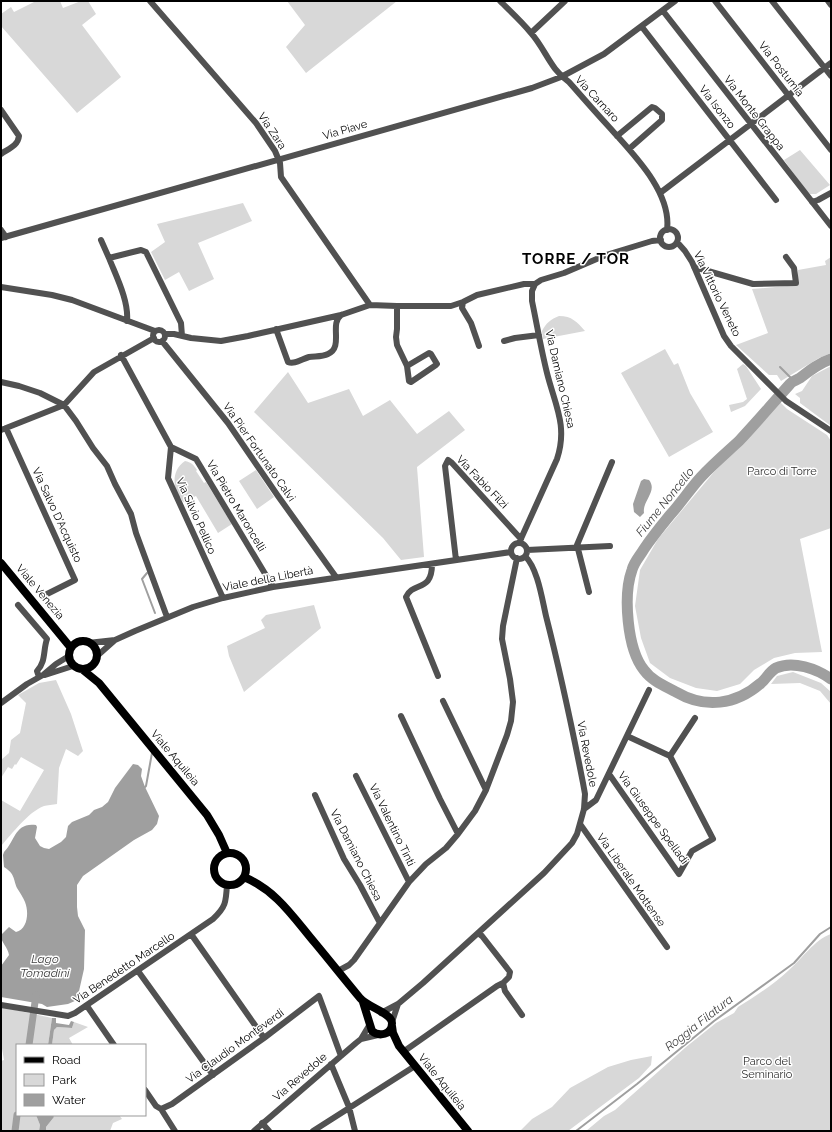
<svg xmlns="http://www.w3.org/2000/svg" width="832" height="1132" font-family="Raleway,sans-serif">
  <style>
    .green { fill: #d8d8d8 }
    .water { fill: #9f9f9f }
    .lines { fill: none; stroke-linecap: round; stroke-linejoin: round }
    .stream { stroke: #9f9f9f; stroke-width: 2 }
    .canal { stroke: #9f9f9f; stroke-width: 7 }
    .river { stroke: #9f9f9f; stroke-width: 11 }
    .minor { stroke: #515151; stroke-width: 6 }
    .major { stroke: #000; stroke-width: 8 }
    .labels { text-anchor: middle; dominant-baseline: central; stroke-width: 3; stroke-linejoin: round; paint-order: stroke }
    .street-label { font-size: 11px; fill: #000; stroke: #fff }
    .park-label { font-size: 11px; fill: #2f2f2f; stroke: #fff }
    .water-label { font-size: 12px; font-style: italic; fill: #404040; stroke: #fff }
    .district-label { font-size: 15px; font-weight: bold; letter-spacing: 1px; fill: #000; stroke: #fff }
  </style>
  <rect width="100%" height="100%" fill="#fff"/>
  <!-- green -->
  <path class="green" d="M36 1H60L63 8 81 1H88L96 14 82 25 121 77 77 113 1 26V14L11 7 14 12Z
    M287 1H397L306 73 286 47 305 25Z
    M800 150 830 185 816 194H810L807 192 784 160Z
    M243 203 252 221 198 243 214 279 189 291 179 272 165 280 151 252 165 242 157 224Z
    M831 257V353L819 358 781 381 777 375H769L736 345 768 333 752 289 798 285V270L826 265 825 261Z
    M559 316C572 316 577 322 585 331L543 339 542 331C546 323 551 319 559 316Z
    M665 349 674 365 678 363 690 393 713 432 669 457 621 373Z
    M743 364 746 366 761 389 745 406 731 412 729 405 743 402 747 399 737 369Z
    M831 366V426L800 403V398L795 394 802 391 812 376Z
    M288 372 308 403 349 389 363 416 390 400 417 434 449 411 465 430 417 467 424 557 401 560 383 538 254 412Z
    M779 401 787 409 827 435 831 441V528L800 539 822 652 795 653 774 658 754 670 740 684 717 691 696 688 670 678 650 663 641 638 635 606 640 570 658 539 714 472Z
    M185 461C191 462 194 465 197 470L196 471 204 483 206 482 232 524 218 533 196 496 183 502 180 497H178C173 484 172 470 185 461Z
    M256 470 274 497 257 509 239 481Z
    M314 605 321 628 244 692 229 656 227 646 265 628 261 620 266 615Z
    M793 672 821 683 831 692V704L820 691 800 683 771 684 777 676Z
    M56 680 71 714 83 751 78 756 66 749 59 768 57 804C53 805 47 805 44 806 28 812 12 834 1 846V800L20 811 44 770 21 757 16 765 15 764 12 769 8 767 1 778V760L9 753 11 740 20 733 26 703 18 695 39 683Z
    M831 934V1131H586L604 1116 615 1110 686 1047 716 1023 734 1013 738 1007C756 996 774 984 789 970 802 959 814 940 831 934Z
    M1 1007 52 1018 48 1045H17V1115H36L40 1125 39 1131H1V1061L4 1060 1 1043Z
    M74 1022 88 1027 69 1038 73 1045H52L54 1030 57 1027 72 1028Z
    M652 1056 651 1065 639 1078 568 1131H520L532 1119 552 1107 570 1088 608 1067 631 1060Z
    M53 1115H119L122 1119 113 1123 110 1131H46V1127L54 1117Z"/>
  <!-- water -->
  <path class="water" d="M644 479 649 480C658 491 642 501 644 513L640 517 634 512 633 504 641 481Z
    M133 764 138 765 142 769 141 776 145 787 159 816 157 824 152 830 134 840 83 876 77 885V907L78 916 85 930 84 969 77 1000 68 1004 47 1007 42 1004 1 997V966L9 955C8 947 1 943 1 935L9 927 16 932C28 929 29 912 25 902 23 897 20 893 17 888 13 878 15 874 4 867L3 855 4 852C15 841 15 822 36 825L37 827 35 838 40 846 44 848 49 849 61 842 66 837 68 826 72 822 89 815 94 810 102 807 108 802 115 788Z
    M52 1018H56V1023L69 1025 71 1021 74 1022 72 1028 57 1027 54 1030 52 1045H48Z
    M36 1115H53L54 1117 46 1127V1131H39L40 1125Z"/>
  <g class="lines">
    <!-- stream -->
    <path class="stream" d="M780 367 794 381
      M147 573 142 579 155 613
      M144 788 146 786 152 753
      M576 1131 637 1084 714 1021 794 963 820 934 831 927"/>
    <!-- canal -->
    <path class="canal" d="M29 1045 36 995
      M15 1131 17 1115"/>
    <!-- river -->
    <path class="river" d="M831 359C819 363 810 370 800 378 797 380 792 381 790 384 773 403 756 423 739 441 726 453 713 464 701 477 690 489 681 503 670 515 661 526 652 537 644 549 640 556 634 562 632 570 623 595 627 649 644 670 652 681 665 686 676 692 705 709 736 705 761 683 766 679 770 671 776 668 793 660 817 669 831 679"/>
    <!-- minor -->
    <path class="minor" d="M150 1 256 123 275 151 280 163 281 177 370 305
      M500 1C510 11 521 21 531 33 546 50 550 69 569 82 583 98 596 113 610 128 633 154 672 192 667 230
      M715 1 831 150
      M772 1 831 76
      M828 1 831 5
      M663 11 831 226
      M642 27 776 200
      M531 33 565 1
      M1 110 19 136C18 146 8 149 1 154
      M617 136 652 107 655 108 662 114V120L629 149
      M660 193 831 63
      M812 202 818 200 831 193
      M660 238a9 9 0 1 1 18 0a9 9 0 1 1-18 0Z
      M1 230 6 237
      M1 238 532 88 561 77 604 54 675 1
      M101 240 109 258 141 250 146 252 181 323 182 336
      M677 242 685 251 692 262 724 336 731 346 786 401 831 431
      M109 258C116 276 129 301 127 321
      M694 267 753 284 796 283 794 268 786 257
      M1 287 52 295 72 300 155 331
      M463 302 462 308 471 323 479 346
      M397 306V329L396 337 397 345 407 366 409 381 411 382 436 365 437 364 431 354 429 353 407 366
      M276 329 288 362C294 365 302 359 309 357 315 356 322 357 328 354 344 347 329 324 341 315
      M153 336a6 6 0 1 1 12 0a6 6 0 1 1-12 0Z
      M165 334H174L191 338 221 341 248 336 341 315 370 305 397 306H451L463 302 477 295 524 284H535L541 280 564 273 606 255 652 241 661 240
      M162 341 228 423 278 496 336 577
      M504 341 515 338 539 335
      M121 355 171 447 168 478 223 598
      M1 382 19 386 40 393 64 405 76 421 93 448 107 466 115 484 131 514 136 533 167 617
      M6 428 75 580 45 595
      M1 430 64 405 94 372 154 338
      M171 447 196 459 273 587
      M519 543 557 459C568 426 555 405 547 373 541 349 537 325 532 301V291L535 284
      M511 551a8 8 0 1 1 16 0a8 8 0 1 1-16 0Z
      M527 550 610 546
      M456 560 445 466 448 460 452 463 521 539
      M432 564C432 593 413 581 406 597L438 676
      M589 592 577 545 612 462
      M18 605 47 639C43 650 46 662 37 671L39 677
      M88 643 115 640
      M97 656 115 640 135 631 193 607 223 598 273 587 511 552
      M45 675 73 666
      M443 701 486 790
      M1 703 27 684 43 675 56 664 69 656
      M401 716 440 799 458 834
      M670 756 695 718
      M609 774 679 874 692 851 713 839 670 756 627 736
      M356 776 409 882
      M315 795 344 859 360 885 380 923
      M584 809 596 800 649 690
      M580 824 667 947
      M478 933 482 936 510 972 509 977 503 983 505 991 522 1015
      M191 934 264 1038
      M138 971 213 1075
      M338 971 349 965 354 960 409 882 426 864 446 848 458 834 475 811 486 790 507 735 511 721 513 702 510 679 502 639 503 626 517 558
      M1 1005 68 1016 75 1013 213 919C226 907 226 902 227 884
      M87 1006 114 1045
      M381 1013 398 1004 423 983 544 873 572 843 577 834 584 809 585 794 583 783C572 727 560 671 546 616 542 599 538 569 525 556
      M392 1022 398 1004
      M361 1039 370 1024
      M403 1052 497 986 503 983
      M331 1064 349 1107 355 1131
      M145 1090 156 1106 161 1109 172 1104 264 1038 319 996 341 1056
      M161 1109 175 1131
      M262 1123 269 1131
      M254 1131 356 1043 361 1039 378 1035
      M313 1131 415 1066"/>
    <!-- major -->
    <path class="major" d="M1 563 71 648
      M69 655a14 14 0 1 1 28 0a14 14 0 1 1-28 0Z
      M83 670 99 683 207 815 219 835 227 853
      M214 869a16 16 0 1 1 32 0a16 16 0 1 1-32 0Z
      M244 877C277 891 293 917 315 943 330 961 345 980 360 998 367 1007 392 1013 392 1023 392 1035 379 1037 372 1031L363 1002
      M392 1026 393 1033 399 1046 468 1131"/>
  </g>
  <g class="labels">
    <!-- street labels -->
    <g class="street-label">
      <text transform="translate(781 69) rotate(52)">Via Postumia</text>
      <text transform="translate(597 99) rotate(47)">Via Carnaro</text>
      <text transform="translate(717 107) rotate(52)">Via Isonzo</text>
      <text transform="translate(754 113) rotate(52)">Via Monte Grappa</text>
      <text transform="translate(345 130) rotate(-16)">Via Piave</text>
      <text transform="translate(272 131) rotate(56)">Via Zara</text>
      <text transform="translate(717 294) rotate(64)">Via Vittorio Veneto</text>
      <text transform="translate(560 379) rotate(77)">Via Damiano Chiesa</text>
      <text transform="translate(259 452) rotate(55)">Via Pier Fortunato Calvi</text>
      <text transform="translate(482 482) rotate(46)">Via Fabio Filzi</text>
      <text transform="translate(236 506) rotate(59)">Via Pietro Maroncelli</text>
      <text transform="translate(57 515) rotate(65)">Via Salvo D'Acquisto</text>
      <text transform="translate(196 516) rotate(66)">Via Silvio Pellico</text>
      <text transform="translate(268 579) rotate(-11)">Viale della Libertà</text>
      <text transform="translate(40 592) rotate(50)">Viale Venezia</text>
      <text transform="translate(587 754) rotate(79)">Via Revedole</text>
      <text transform="translate(175 758) rotate(50)">Viale Aquileia</text>
      <text transform="translate(653 818) rotate(54)">Via Giuseppe Spelladi</text>
      <text transform="translate(392 825) rotate(64)">Via Valentino Tinti</text>
      <text transform="translate(356 855) rotate(63)">Via Damiano Chiesa</text>
      <text transform="translate(631 880) rotate(55)">Via Liberale Mottense</text>
      <text transform="translate(124 968) rotate(-34)">Via Benedetto Marcello</text>
      <text transform="translate(235 1046) rotate(-36)">Via Claudio Monteverdi</text>
      <text transform="translate(300 1077) rotate(-41)">Via Revedole</text>
      <text transform="translate(442 1082) rotate(51)">Viale Aquileia</text>
    </g>
    <!-- park labels -->
    <g class="park-label">
      <text x="782" y="471">Parco di Torre</text>
      <text x="767" y="1061">Parco del<tspan x="767" dy="13">Seminario</tspan></text>
    </g>
    <!-- water labels -->
    <g class="water-label">
      <text transform="translate(665 502) rotate(-51)">Fiume Noncello</text>
      <text x="45" y="959">Lago<tspan x="45" dy="14">Tomadini</tspan></text>
      <text transform="translate(699 1023) rotate(-38)">Roggia Filatura</text>
    </g>
    <!-- district labels -->
    <g class="district-label">
      <text x="576" y="259">TORRE / TOR</text>
    </g>
  </g>
  <!-- border -->
  <rect width="832" height="1132" fill="none" stroke="#000000" stroke-width="4"/>
  <!-- legend -->
  <rect x="16" y="1044" width="130" height="72" fill="#ffffff" stroke="#999999"/>
  <rect x="24" y="1057" width="20" height="6" fill="#000000" stroke="#999999"/>
  <text x="52" y="1064" font-size="12" fill="#000000">Road</text>
  <rect x="24" y="1074" width="20" height="12" fill="#d8d8d8" stroke="#999999"/>
  <text x="52" y="1084" font-size="12" fill="#000000">Park</text>
  <rect x="24" y="1094" width="20" height="12" fill="#9f9f9f" stroke="#999999"/>
  <text x="52" y="1104" font-size="12" fill="#000000">Water</text>
</svg>
